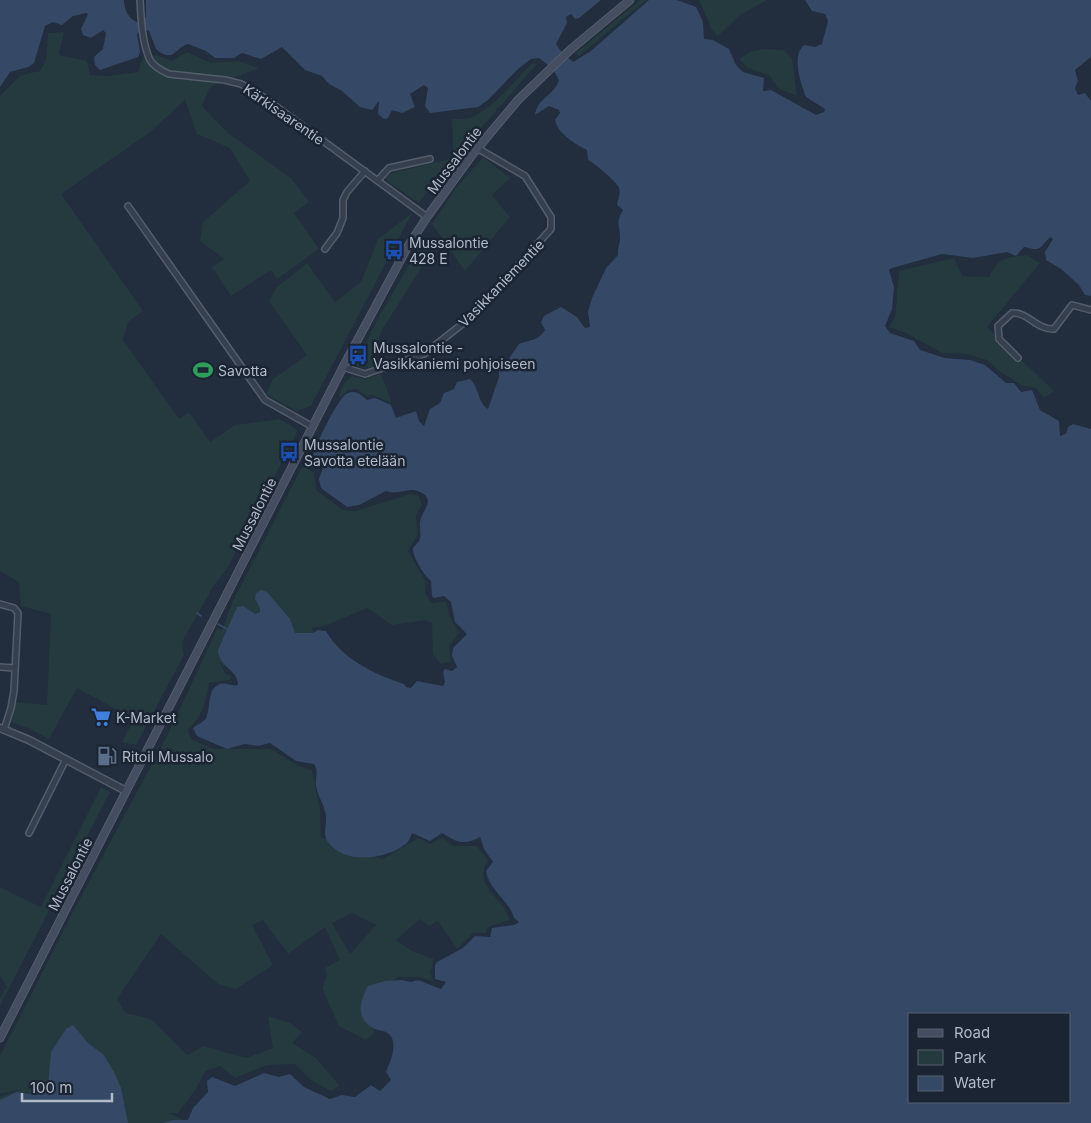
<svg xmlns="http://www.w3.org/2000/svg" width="1091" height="1123" font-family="Inter,sans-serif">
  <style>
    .green { fill: #243a3e; fill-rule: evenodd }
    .water { fill: #354865; fill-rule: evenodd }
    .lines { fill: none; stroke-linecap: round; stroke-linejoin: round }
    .stream { stroke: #354865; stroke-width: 2 }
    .minor-casing { stroke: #545d6b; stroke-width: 8 }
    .tertiary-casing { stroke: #545d6b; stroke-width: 9 }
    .secondary-casing { stroke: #545d6b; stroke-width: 9 }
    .minor { stroke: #363f4d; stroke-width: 5 }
    .tertiary { stroke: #363f4d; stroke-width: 6 }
    .secondary { stroke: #444e60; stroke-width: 7 }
    .labels { text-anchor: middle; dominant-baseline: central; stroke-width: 5; stroke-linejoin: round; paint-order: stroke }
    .street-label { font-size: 14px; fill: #b1bac8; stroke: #1b2432 }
    .poi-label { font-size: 14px; fill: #b1bac8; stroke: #1b2432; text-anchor: start }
  </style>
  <rect width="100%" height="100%" fill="#222d3d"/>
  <!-- green -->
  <path class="green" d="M640 0H646L579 56 576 53Z
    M699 0H767L740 15 718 36 712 30Z
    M64 32 59 55 87 61 90 75 107 76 138 72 143 57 156 55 172 61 187 52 211 63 238 61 259 68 210 87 202 106 228 133 292 179 309 202 294 213 319 249 277 279 271 270 231 296 212 267 224 259 200 241 203 222 250 181 230 148 197 134 185 100 149 133 61 194 143 311 128 322 123 340 179 419 189 412 210 442 235 425 280 419 298 430 228 567 213 587 182 642 184 655 136 745 122 742 134 719 77 688 49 739 28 728 11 722 15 702 47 705 51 614 21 606 19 582 0 571V96L21 75 40 71 46 60 48 33Z
    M764 49 784 50 792 58 797 96 779 89 769 75 748 68 739 59 750 52Z
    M532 63 537 64 441 174 419 203 388 182 385 177 393 173 450 159 453 149 452 119C458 118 467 120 472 117 493 108 516 80 532 63Z
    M483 157 510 178 492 195 510 217 465 271 432 224 456 188Z
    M412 213 311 406 296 411 266 394 273 379 307 355 269 301 276 288 307 263 335 302 361 282 378 239Z
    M422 242 429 246 430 254 382 330 374 353 378 368 355 366 376 322Z
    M1027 255 1040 263 987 327 1054 391 1044 398 1036 388 1023 386 999 371 987 360 967 354 942 353 906 333 889 327 895 317 899 271 954 258 962 276 989 277C999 256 1006 258 1027 255Z
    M381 374 392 403 372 395 366 396 357 389 348 390 341 397 338 396 345 382 352 376 364 379Z
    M303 465 314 473 316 490 343 510 355 511 410 494 419 496 422 505 416 516 418 534 408 551 426 582 425 593 431 603 446 601 450 617 459 633 449 646 451 662 441 664 433 654 432 623 426 620 392 625 367 608 324 626 311 628 316 635 234 629 224 667 219 661 225 673 232 676 229 680 209 683C206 703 203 715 188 730L191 739 214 749H271L299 766 312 770 320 810 321 838 346 843 358 852 383 859 418 838 430 844 442 837 453 846H477L488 860C472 887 503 896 510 920L488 927 486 933H473L457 949 438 921 429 926 420 919 396 940 412 951 434 959 430 973 434 982 419 977H399L384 986 373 1020 374 1034 366 1040 339 1026 322 988 327 976 325 968 340 960 325 927 288 954 263 920 252 925 273 965 236 989 218 984 161 934 117 999 126 1013 151 1019 187 1055 204 1046 246 1058 273 1048 268 1016 290 1023 302 1032 292 1043 316 1058 340 1086 330 1091 311 1080 295 1064 267 1065 235 1078 220 1066 205 1071 196 1089 178 1113H169L185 1121 184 1123H0V1097L21 1089 0 1094V1056L73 912 170 730 217 629 222 630 233 601ZM352 913 376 925 350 954 332 923Z
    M101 787 110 792 0 1006V998L7 987 0 976V887L41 907Z"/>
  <!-- water -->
  <path class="water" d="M0 0H124C124 10 129 20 139 23L146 17V0H601L579 18 575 19 571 14 566 17 567 23 556 44 560 50 573 62 591 51 649 0H677L696 7 703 22 704 39 713 40 729 49 736 65 743 72 764 78 763 91 771 90 816 115 824 112 825 109 806 97C801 84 791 56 804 45L815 47 822 44 828 21 825 14 812 11 805 0H1091V57L1075 70 1078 81 1075 88 1078 95 1085 93 1091 101V296L1085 295 1079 285 1061 269 1046 260 1045 252 1053 239 1050 237C1038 250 1041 251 1024 247L1016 256 1007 252 973 258 942 254 892 268 889 270 894 287 892 309 885 326 890 333 914 341 920 350 945 358 970 360 985 365 1006 383H1014L1021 392 1032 390 1040 410 1059 421 1060 436 1066 434 1068 427 1073 424 1091 429V1123H162L173 1120H188L193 1108 208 1092 207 1081 212 1077 235 1086 264 1073 279 1077 290 1074 304 1087 330 1099 342 1095 355 1097 371 1085 380 1091 391 1080 386 1072C390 1062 398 1045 390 1035 387 1031 380 1031 375 1029 355 1019 359 1002 368 986L385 981 402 980 411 982 418 980 441 989 446 982 435 979V965L437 962 463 948 475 936 490 937 492 928 514 925 519 922 514 918C509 900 489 890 486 871L493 862 484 849 480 837C465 846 456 842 442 833L430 841 412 833C411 836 409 841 407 843 388 859 345 866 328 842 322 834 327 825 326 816 325 806 318 797 316 786 315 778 319 771 314 764L296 761 270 743 258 746 245 744 227 749 197 736 193 728C197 724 203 723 206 718 211 707 207 690 218 685 225 681 232 687 238 685 238 669 219 668 218 650L237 607 243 606 255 614 260 612V608L255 599 256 593 261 590 267 592 290 619 295 633H313L318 630 326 631C342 659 374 674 404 684L406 687 411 688 417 681 443 686 445 682 443 672 445 669 452 671 457 667 452 656 453 648 467 634 455 622 451 602 444 596 434 598 432 596 431 581C424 575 415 561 413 551 412 546 417 545 419 541 422 536 419 528 420 522 421 511 437 500 420 492 409 486 398 496 386 491L359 505 347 507 321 488 319 479 323 468H311C308 457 337 400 346 394 356 389 360 394 367 400L375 398 391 405 396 418 416 411 419 421 424 426 430 409 440 403 444 393 454 389 457 382 470 379C479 387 478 403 488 409L499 377V367L508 360 519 344C531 339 537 342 545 330L541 322 544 316 561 307 577 317 585 328 590 327 588 312 592 298 606 268 618 255C617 248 620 245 620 238 620 224 615 224 623 210L617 205C618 199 621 193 619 188 617 182 594 163 588 160L587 150C575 144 558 134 555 120L560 113 559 110 549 106 535 115C537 98 555 95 559 80L553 69 539 58 531 59 518 69 488 100 478 107 430 113 425 106 428 88 424 85 410 94 415 107 402 113 392 110 388 118 384 119 378 114 379 101 372 110 360 107 342 91 329 84 322 76 305 70 282 47 261 59 242 53 234 58H215L206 51 188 44C174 48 174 64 156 49L149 31 142 28 137 34 140 52 138 57 100 70 95 65 94 57 103 49 106 33 103 30 91 38 83 35 81 29 88 14 86 13 73 16 62 25 53 22 45 26 34 63 28 67 10 72 0 87ZM910 1014H1070V1102H910Z
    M73 1025 89 1044 103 1054 114 1072 121 1088 128 1123H0V1100L17 1092 29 1094 44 1090 48 1086 51 1052 66 1029Z"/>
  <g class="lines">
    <!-- stream -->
    <path class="stream" d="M197 613 201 616
      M218 624 227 629"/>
    <defs>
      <path id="minor" d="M140 0C141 18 142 43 150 60 154 67 162 71 169 74L225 80 241 84 259 94 427 217
        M378 180 389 168 430 159
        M128 206 265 400 313 427
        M325 249 337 233 343 218V200L347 192 365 171
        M1018 358 999 339 998 326 1012 313C1028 312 1037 330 1054 329L1072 305 1091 310
        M343 367 365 374 424 354 470 318 551 229V217L525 176 477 148
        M0 604 14 608 18 613 14 691 11 708 4 730
        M0 667 14 668
        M29 833 66 759"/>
      <path id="tertiary" d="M0 728 29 740 126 791"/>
      <path id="secondary" d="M0 1038 343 367 407 248 427 217 472 155 518 100 570 50 630 0"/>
    </defs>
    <!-- minor casing -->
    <use href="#minor" class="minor-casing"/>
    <!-- tertiary casing -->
    <use href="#tertiary" class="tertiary-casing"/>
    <!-- secondary casing -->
    <use href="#secondary" class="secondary-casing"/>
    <!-- minor -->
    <use href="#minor" class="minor"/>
    <!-- tertiary -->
    <use href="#tertiary" class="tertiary"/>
    <!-- secondary -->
    <use href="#secondary" class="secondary"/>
  </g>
  <!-- icons -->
  <defs>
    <symbol id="bus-bare" viewBox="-9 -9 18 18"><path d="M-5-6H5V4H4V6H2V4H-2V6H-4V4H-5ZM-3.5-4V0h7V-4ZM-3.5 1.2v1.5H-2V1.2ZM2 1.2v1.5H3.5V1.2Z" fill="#1a4fb4" stroke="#1b2432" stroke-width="2.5" paint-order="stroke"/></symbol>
    <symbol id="stadium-bare" viewBox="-9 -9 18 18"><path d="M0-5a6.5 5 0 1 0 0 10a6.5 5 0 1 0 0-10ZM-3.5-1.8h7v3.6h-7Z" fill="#2e9e5b" stroke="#1b2432" stroke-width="2.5" paint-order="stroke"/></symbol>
    <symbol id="supermarket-bare" viewBox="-9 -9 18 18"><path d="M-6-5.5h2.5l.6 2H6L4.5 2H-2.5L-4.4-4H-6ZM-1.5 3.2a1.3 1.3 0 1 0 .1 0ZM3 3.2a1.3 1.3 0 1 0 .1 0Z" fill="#3f7fe0" stroke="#1b2432" stroke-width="2.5" paint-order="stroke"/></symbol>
    <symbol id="fuel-bare" viewBox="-9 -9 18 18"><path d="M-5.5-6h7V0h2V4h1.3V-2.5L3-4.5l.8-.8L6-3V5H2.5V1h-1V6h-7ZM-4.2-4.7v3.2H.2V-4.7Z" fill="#5c6f8a" stroke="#1b2432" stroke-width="2.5" paint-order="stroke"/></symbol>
  </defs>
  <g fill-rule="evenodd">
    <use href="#bus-bare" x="380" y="236" width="28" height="28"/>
    <use href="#bus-bare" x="344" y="341" width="28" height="28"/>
    <use href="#stadium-bare" x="189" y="356" width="28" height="28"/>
    <use href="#bus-bare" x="275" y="438" width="28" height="28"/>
    <use href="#supermarket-bare" x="87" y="703" width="28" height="28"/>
    <use href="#fuel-bare" x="93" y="742" width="28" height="28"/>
  </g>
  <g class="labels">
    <!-- street labels -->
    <g class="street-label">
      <text transform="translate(284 114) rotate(35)">Kärkisaarentie</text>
      <text transform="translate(454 160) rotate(-53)">Mussalontie</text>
      <text transform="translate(501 283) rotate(-46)">Vasikkaniementie</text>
      <text transform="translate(254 514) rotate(-63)">Mussalontie</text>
      <text transform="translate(70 874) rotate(-63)">Mussalontie</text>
    </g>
    <!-- poi labels -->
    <g class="poi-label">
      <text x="409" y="242">Mussalontie<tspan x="409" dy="16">428 E</tspan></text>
      <text x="373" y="347">Mussalontie -<tspan x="373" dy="16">Vasikkaniemi pohjoiseen</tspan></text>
      <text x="218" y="370">Savotta</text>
      <text x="304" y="444">Mussalontie<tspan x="304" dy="16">Savotta etelään</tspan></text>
      <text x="116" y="717">K-Market</text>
      <text x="122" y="756">Ritoil Mussalo</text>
    </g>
  </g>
  <!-- legend -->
  <rect x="908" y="1013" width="162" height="90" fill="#1b2432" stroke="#57606e"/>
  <rect x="918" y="1029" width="25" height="8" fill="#444e60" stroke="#57606e"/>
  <text x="954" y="1038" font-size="15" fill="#b1bac8">Road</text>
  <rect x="918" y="1050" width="25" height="15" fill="#243a3e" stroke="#57606e"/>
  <text x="954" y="1063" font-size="15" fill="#b1bac8">Park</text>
  <rect x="918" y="1076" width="25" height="15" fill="#354865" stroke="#57606e"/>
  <text x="954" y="1088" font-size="15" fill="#b1bac8">Water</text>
  <!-- scale -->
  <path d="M22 1093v8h90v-8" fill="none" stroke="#b1bac8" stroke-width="2.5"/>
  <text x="30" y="1093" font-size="15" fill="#b1bac8" stroke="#1b2432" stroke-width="4" paint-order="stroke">100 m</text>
</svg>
